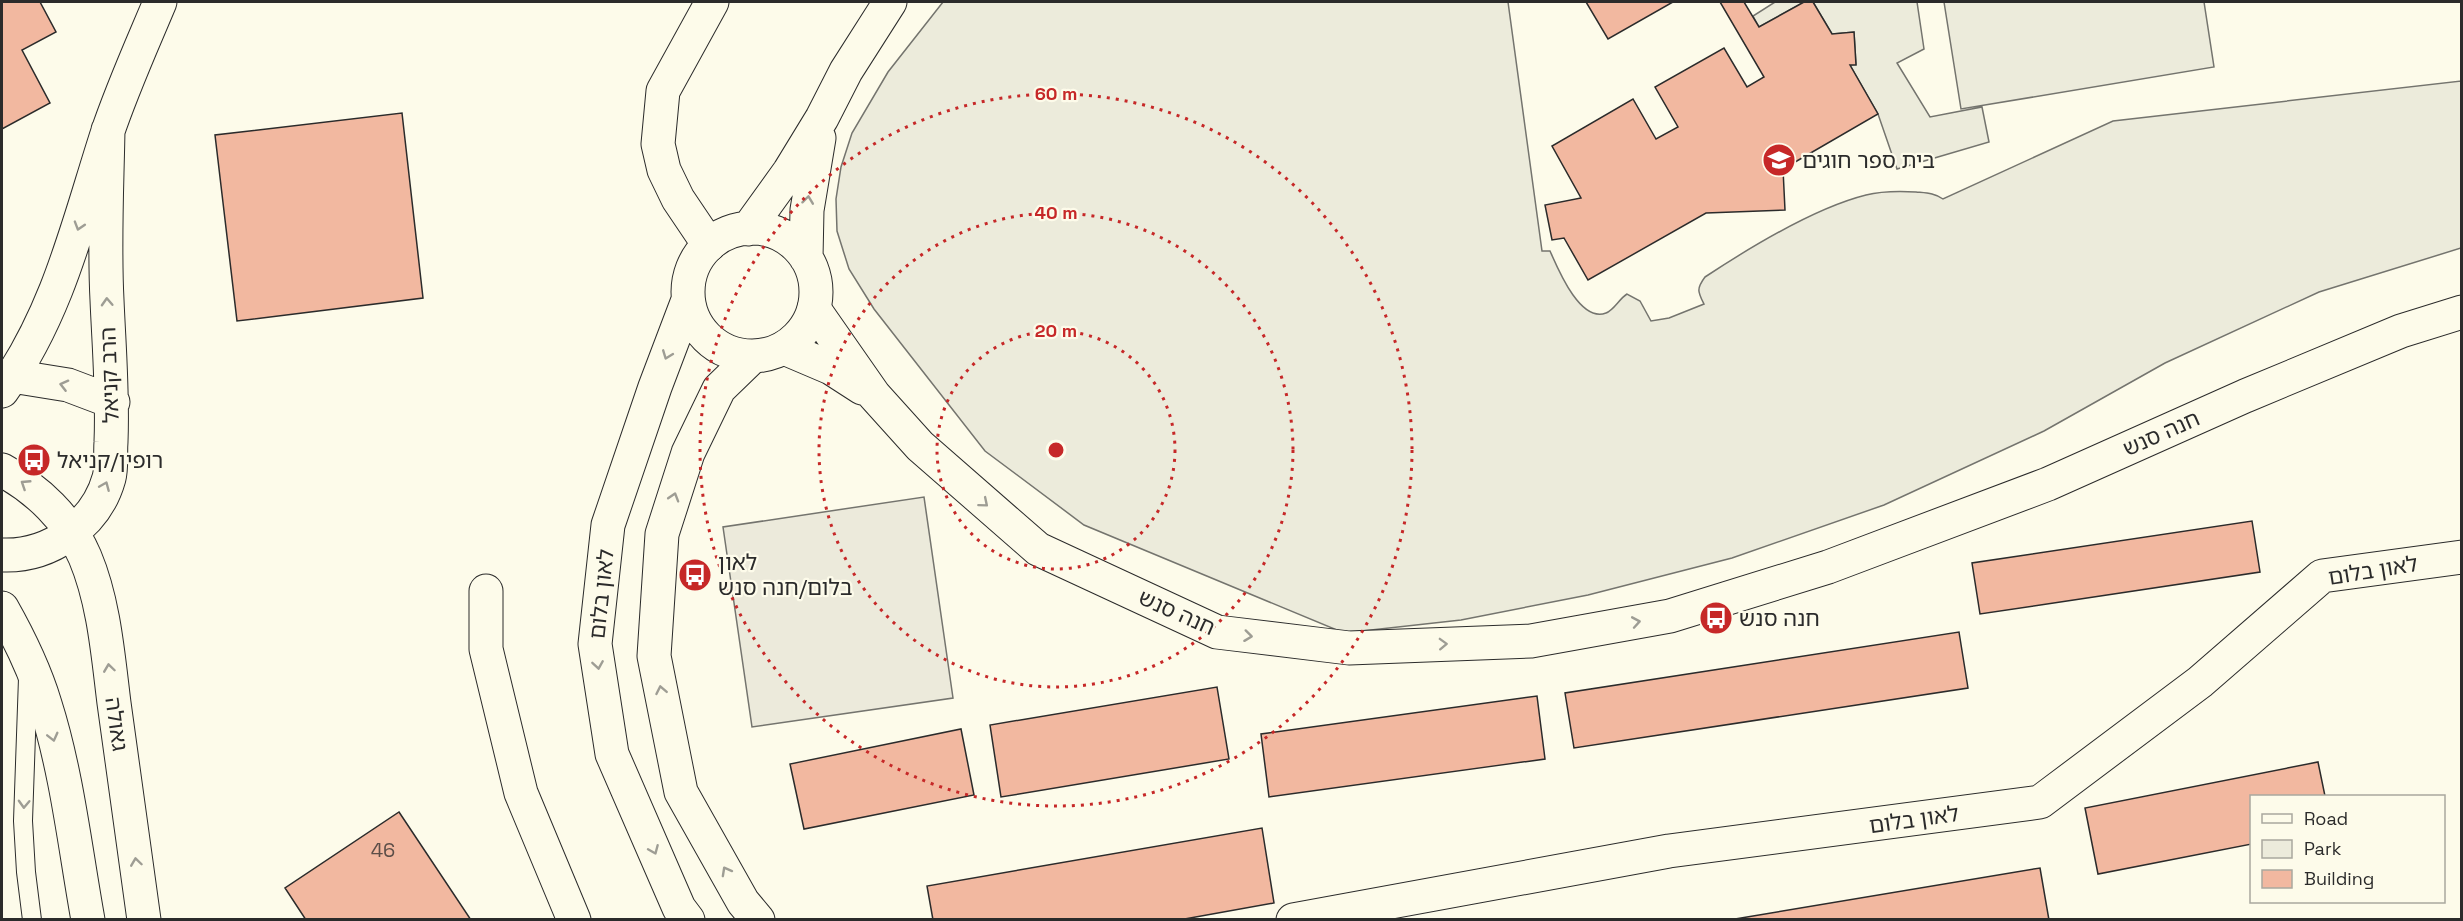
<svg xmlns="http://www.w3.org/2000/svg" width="2463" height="921" font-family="'Space Grotesk','Noto Sans Hebrew',sans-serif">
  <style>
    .green { fill: #ecebdb; stroke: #74746e; stroke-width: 1.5 }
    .parking { fill: #eceadb; stroke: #74746e; stroke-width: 1.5 }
    .building { fill: #f2b8a0; stroke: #2b2b2b; stroke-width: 1.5 }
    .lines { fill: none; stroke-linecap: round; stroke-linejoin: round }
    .service-casing { stroke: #2b2b2b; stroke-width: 20 }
    .minor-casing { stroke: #2b2b2b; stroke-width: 35 }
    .tertiary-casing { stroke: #2b2b2b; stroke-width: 35 }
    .service { stroke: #fdfbea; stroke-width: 18 }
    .minor { stroke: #fdfbea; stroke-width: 33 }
    .tertiary { stroke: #fdfbea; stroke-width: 33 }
    .oneway { stroke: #9e9d94 }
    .ring { fill: none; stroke: #c62828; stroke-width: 3; stroke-dasharray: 3 6 }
    .labels { text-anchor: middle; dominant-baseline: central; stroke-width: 4.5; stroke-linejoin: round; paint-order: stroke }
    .number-label { font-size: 20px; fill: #5d4e48 }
    .poi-label { font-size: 22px; fill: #2b2b2b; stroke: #fdfbea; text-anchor: start }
    .street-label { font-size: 22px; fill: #2b2b2b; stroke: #fdfbea }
    .centre { fill: #c62828; stroke: #fdfbea; stroke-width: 3 }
    .ring-label { font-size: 18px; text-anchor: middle; font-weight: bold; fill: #c62828; stroke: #fdfbea; stroke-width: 4.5; stroke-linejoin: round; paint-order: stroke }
  </style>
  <rect width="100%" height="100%" fill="#fdfbea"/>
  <!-- green -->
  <path class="green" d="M943 2H1508L1542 251H1550C1558 269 1580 323 1606 313 1614 310 1619 299 1627 294L1640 301 1651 321 1669 318 1704 304C1698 292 1696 289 1705 277 1749 248 1814 208 1866 195 1882 191 1899 191 1916 192 1926 193 1935 193 1943 199L2113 121 2461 81V248L2319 292 2165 363 2044 431 1884 505 1732 558 1588 595 1461 620 1344 633 1084 525 985 451 874 309 849 269 837 231 836 199 841 167 852 133 888 72Z
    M1775 2H1804L1759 27 1753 16Z
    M1813 2H1917L1924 49 1897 63 1930 117 1982 107 1989 142 1897 169 1878 114 1850 65 1856 64 1854 32 1832 34Z
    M1944 2H2204L2214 67 1961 109Z"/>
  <!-- parking -->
  <path class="parking" d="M924 497 953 698 752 727 723 527Z"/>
  <!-- building -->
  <path class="building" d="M2 2H40L56 32 22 50 50 103 2 129Z
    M1586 2H1673L1608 39Z
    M1720 2H1744L1759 27 1804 2H1813L1832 34 1854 32 1856 65H1850L1878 114 1783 169 1785 210 1706 213 1588 280 1564 238 1552 240 1545 205 1581 198 1552 146 1633 99 1656 139 1678 127 1655 87 1724 48 1747 87 1764 77Z
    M402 113 423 298 237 321 215 135Z
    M2252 521 2260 572 1980 614 1972 563Z
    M1959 632 1968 688 1574 748 1565 693Z
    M1217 687 1229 759 1001 797 990 725Z
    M1537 696 1545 759 1269 797 1261 734Z
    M961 729 974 795 804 829 790 764Z
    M2318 762 2325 796H2252V844L2098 874 2085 808Z
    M399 812 471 920H306L285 888Z
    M1262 828 1274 903 1179 920H933L927 886Z
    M2040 868 2049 920H1729Z"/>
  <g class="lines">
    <defs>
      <path id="service" d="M28 678 23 821 26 872 32 920"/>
      <path id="minor" d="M709 245 678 199 664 170 658 144 663 91 712 2
        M814 309 874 395 920 446 1038 549 1217 632 1349 648 1531 641 1670 616 1828 567 2048 484 2245 396 2401 331 2462 312
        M784 348 831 368 862 388
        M12 376 68 385 113 402
        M2 391C58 313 78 224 107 134 122 89 142 45 160 2
        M2 555C49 557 96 525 109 478 112 467 110 453 111 442 113 394 109 347 107 300 104 243 107 187 108 130
        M486 591V649L521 793 574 920
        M1293 920 1669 851 2040 802 2200 682 2322 576 2462 557"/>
      <path id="tertiary" d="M688 292a64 64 0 1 1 128 0a64 64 0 1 1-128 0Z
        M748 229 789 172 822 118 846 71 890 2
        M806 258 807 210 819 138
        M688 300 655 387 608 525 595 644 612 754 679 908 688 920
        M752 357 719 389 688 453 662 534 654 656 681 792 743 902 758 920
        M2 470C37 489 69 519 85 557 104 602 108 655 114 703 124 775 134 847 144 920
        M2 608C19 638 35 671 45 704 67 773 75 848 88 920"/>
    </defs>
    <!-- service casing -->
    <use href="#service" class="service-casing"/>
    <!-- minor casing -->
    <use href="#minor" class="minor-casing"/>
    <!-- tertiary casing -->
    <use href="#tertiary" class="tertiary-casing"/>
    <!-- service -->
    <use href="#service" class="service"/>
    <!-- minor -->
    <use href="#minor" class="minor"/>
    <!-- tertiary -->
    <use href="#tertiary" class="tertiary"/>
  </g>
  <!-- one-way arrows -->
  <defs><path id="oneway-chevron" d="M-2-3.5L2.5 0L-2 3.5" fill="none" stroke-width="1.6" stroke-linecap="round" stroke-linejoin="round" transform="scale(1.5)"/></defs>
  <g class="oneway">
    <use href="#oneway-chevron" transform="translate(808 200) rotate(-83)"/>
    <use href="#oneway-chevron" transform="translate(79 226) rotate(107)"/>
    <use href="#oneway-chevron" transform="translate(107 302) rotate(-93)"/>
    <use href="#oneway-chevron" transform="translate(667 355) rotate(111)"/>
    <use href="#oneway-chevron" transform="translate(64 385) rotate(-166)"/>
    <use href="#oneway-chevron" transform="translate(25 484) rotate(-147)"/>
    <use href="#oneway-chevron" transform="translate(105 486) rotate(-67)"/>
    <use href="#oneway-chevron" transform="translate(674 497) rotate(-73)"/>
    <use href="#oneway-chevron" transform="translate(984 503) rotate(40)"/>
    <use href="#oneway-chevron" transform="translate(1636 622) rotate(-10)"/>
    <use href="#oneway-chevron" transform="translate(1248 636) rotate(7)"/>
    <use href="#oneway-chevron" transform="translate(1443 644) rotate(-2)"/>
    <use href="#oneway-chevron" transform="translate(598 665) rotate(81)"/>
    <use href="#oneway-chevron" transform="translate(109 668) rotate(-98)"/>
    <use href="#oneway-chevron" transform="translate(661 690) rotate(-101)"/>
    <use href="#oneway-chevron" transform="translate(53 737) rotate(76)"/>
    <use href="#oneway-chevron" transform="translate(24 804) rotate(92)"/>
    <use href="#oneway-chevron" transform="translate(654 850) rotate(67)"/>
    <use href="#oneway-chevron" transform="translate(136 862) rotate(-98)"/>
    <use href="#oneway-chevron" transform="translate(726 871) rotate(-119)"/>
  </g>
  <!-- distance rings -->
  <g class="ring">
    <circle cx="1056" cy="450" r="119"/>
    <circle cx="1056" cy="450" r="237"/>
    <circle cx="1056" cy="450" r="356"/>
  </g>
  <!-- icons -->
  <defs>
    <symbol id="school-disc" viewBox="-11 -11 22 22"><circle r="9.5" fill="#c62828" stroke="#fdfbea"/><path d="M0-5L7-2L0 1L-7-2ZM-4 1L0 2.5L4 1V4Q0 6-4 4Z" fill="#fff"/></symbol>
    <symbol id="bus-disc" viewBox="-11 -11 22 22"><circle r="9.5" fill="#c62828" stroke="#fdfbea"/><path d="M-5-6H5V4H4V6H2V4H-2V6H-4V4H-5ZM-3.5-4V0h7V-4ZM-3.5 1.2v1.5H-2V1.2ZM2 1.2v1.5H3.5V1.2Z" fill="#fff"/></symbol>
  </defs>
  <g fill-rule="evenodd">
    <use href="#school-disc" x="1760" y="141" width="38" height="38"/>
    <use href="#bus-disc" x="15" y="441" width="38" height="38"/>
    <use href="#bus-disc" x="676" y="556" width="38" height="38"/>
    <use href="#bus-disc" x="1697" y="599" width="38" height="38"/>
  </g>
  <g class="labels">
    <!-- number labels -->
    <g class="number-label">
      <text x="383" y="850">46</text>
    </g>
    <!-- poi labels -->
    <g class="poi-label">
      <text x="1802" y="160">בית ספר חוגים</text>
      <text x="57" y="460">רופין/קניאל</text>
      <text x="718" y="562">לאון<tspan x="718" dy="25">בלום/חנה סנש</tspan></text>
      <text x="1739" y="618">חנה סנש</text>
    </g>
    <!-- street labels -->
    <g class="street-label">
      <text transform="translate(109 375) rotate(-92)">הרב קניאל</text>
      <text transform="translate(2161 433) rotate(-24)">חנה סנש</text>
      <text transform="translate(2373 570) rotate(-9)">לאון בלום</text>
      <text transform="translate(601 594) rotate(-84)">לאון בלום</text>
      <text transform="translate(1177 612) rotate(24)">חנה סנש</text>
      <text transform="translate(117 724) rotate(82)">גאולה</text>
      <text transform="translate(1914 819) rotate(-8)">לאון בלום</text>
    </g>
  </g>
  <circle cx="1056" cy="450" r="9" class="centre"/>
  <g class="ring-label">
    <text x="1056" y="100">60 m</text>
    <text x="1056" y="219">40 m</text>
    <text x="1056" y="337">20 m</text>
  </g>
  <!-- border -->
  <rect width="2463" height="921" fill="none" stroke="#2b2b2b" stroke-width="6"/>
  <!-- legend -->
  <rect x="2250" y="795" width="195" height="108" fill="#fdfbea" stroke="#a9a89e" stroke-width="1.5"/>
  <rect x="2262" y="814" width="30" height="9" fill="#fdfbea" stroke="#a9a89e" stroke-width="1.5"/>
  <text x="2304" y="825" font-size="18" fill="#2b2b2b">Road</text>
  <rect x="2262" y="840" width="30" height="18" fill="#ecebdb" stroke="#a9a89e" stroke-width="1.5"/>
  <text x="2304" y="855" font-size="18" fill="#2b2b2b">Park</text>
  <rect x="2262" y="870" width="30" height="18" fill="#f2b8a0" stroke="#a9a89e" stroke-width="1.5"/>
  <text x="2304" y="885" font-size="18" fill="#2b2b2b">Building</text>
</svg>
